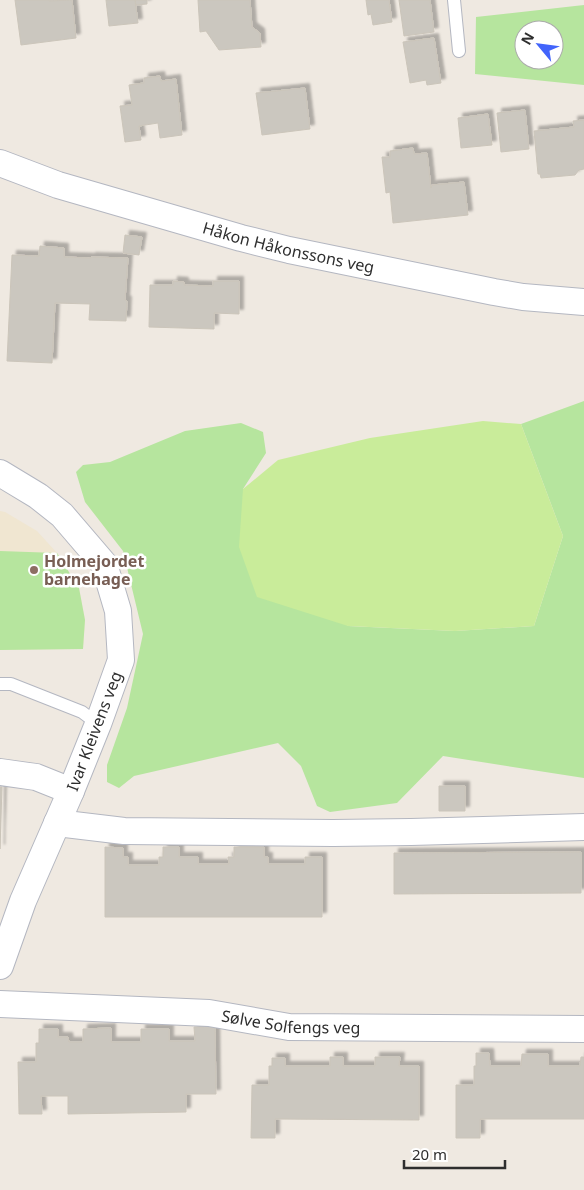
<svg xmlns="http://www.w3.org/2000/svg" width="584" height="1190" font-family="'Noto Sans',sans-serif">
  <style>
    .education { fill: #f0e6d1 }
    .green { fill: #b6e59e; fill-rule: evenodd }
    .pitch { fill: #c9ec9a }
    .building { fill: #cbc7bf; stroke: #cbc5ba; filter: url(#shadow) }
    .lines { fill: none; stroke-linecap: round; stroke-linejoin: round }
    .lane-casing { stroke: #b4b7c1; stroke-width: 14 }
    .street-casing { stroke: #b4b7c1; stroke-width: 28 }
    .lane { stroke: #fff; stroke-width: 12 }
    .street { stroke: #fff; stroke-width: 26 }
    .education-dot { fill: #8d6e63; stroke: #fff; stroke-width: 2 }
    .labels { text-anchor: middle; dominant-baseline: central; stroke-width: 5; stroke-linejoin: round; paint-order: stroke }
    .street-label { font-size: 16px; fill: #2e2e2e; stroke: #fff }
    .education-label { font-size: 16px; font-weight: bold; fill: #785e54; stroke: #fff; text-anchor: start }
  </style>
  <defs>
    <filter id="shadow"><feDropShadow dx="4.5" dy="-4.5" stdDeviation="1" flood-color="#0004"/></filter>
  </defs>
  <rect width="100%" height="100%" fill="#efe9e1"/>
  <!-- education -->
  <path class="education" d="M0 511 5 512 37 531 57 553 79 588 85 620 83 649 0 650Z"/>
  <!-- green -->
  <path class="green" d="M584 5V85L475 74 476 17ZM524 30H554V60H524Z
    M584 401V778L443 756 397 803 330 812 317 806 301 766 278 743 134 776 119 788 107 782V765L127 708 143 634 123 551 85 502 76 472 83 465 110 462 185 431 241 423 263 432 266 453 243 489 348 626 455 631 534 626 563 536 521 424Z
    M0 551 57 553 79 588 85 620 83 649 0 650Z"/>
  <!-- pitch -->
  <path class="pitch" d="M483 421 521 424 563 536 534 626 455 631 348 626 257 597 239 547 243 489 278 460 370 438Z"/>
  <!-- building -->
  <path class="building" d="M15 0H49V1L72 0 76 38 21 45Z
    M106 0H135L138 23 109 26Z
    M135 0H147V4L136 5Z
    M198 0H250L252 27 260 33 261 47 219 50 206 31 200 32Z
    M366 0H389L392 22 373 25 371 14 368 15Z
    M399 0H430L434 32 404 36Z
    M434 38 441 83 427 85 426 80 410 83 403 42Z
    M160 76 161 81 176 79 182 135 160 138 158 123 139 126 141 140 125 142 120 106 132 105 129 85 144 83V78Z
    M305 88 310 129 262 135 256 93Z
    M525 110 529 149 501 152 497 113Z
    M488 114 492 145 461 148 458 118Z
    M584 120V169L579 170 575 175 541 178 540 174H538L534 131 574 127 573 121Z
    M413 148 414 154 427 153 431 188 432 185 464 182 468 215 393 223 390 192 386 193 382 157H390V151Z
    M125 235 142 237 139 255 123 253Z
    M40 246 64 248V257L91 258V257L128 258 125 300 127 301 126 321 89 320 90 304 55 303 52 363 7 361 12 255 39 256Z
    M173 281 184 282V285L213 286V281H239V314L214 313V329L149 327 150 285H173Z
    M439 786H465V811H439Z
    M0 787H2L0 849Z
    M105 847 123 848V857H128V865H159V857H163V847H179V857H198V864H229L228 857H234V847H264V857H268V864H305V857H322V917H105Z
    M581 852V893L394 894V853Z
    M215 1026 216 1094H186V1112L68 1114V1096H41L42 1114H19L18 1062H36V1043H39V1029H58V1037H68L69 1042H83V1029L111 1028V1042H141V1029H169V1041H195L194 1027Z
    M476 1053H489L490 1066H521L522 1054H548V1066H580L581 1057H584V1119H480V1138H456V1085H474V1066H476Z
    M330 1057H343V1066H375V1057H400L399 1066H419V1120L275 1119V1138H251L252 1085H269V1066H272V1058H285V1066H330Z"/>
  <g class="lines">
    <defs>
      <path id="lane" d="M454 0 459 51
        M0 684H11L82 712 98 724"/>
      <g id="street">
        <path id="s1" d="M0 163 58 185 241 238 289 250 494 292 523 297 584 302"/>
        <path d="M0 473 38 496 62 515 104 564 118 611 121 660 98 724 71 791 23 901 0 966"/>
        <path d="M0 772 36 777 71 791"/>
        <path d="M57 823 124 831 333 833 411 832 584 827"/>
        <path id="s2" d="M0 1004 209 1013 289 1027 584 1029"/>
      </g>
    </defs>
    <!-- lane casing -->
    <use href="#lane" class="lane-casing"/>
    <!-- street casing -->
    <use href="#street" class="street-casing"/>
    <!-- lane -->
    <use href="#lane" class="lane"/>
    <!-- street -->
    <use href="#street" class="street"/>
  </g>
  <!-- markers -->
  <circle class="education-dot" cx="34" cy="570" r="5"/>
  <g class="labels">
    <!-- street labels -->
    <g class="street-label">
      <text stroke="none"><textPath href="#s1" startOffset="301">Håkon Håkonssons veg</textPath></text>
      <text transform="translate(94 731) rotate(-69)">Ivar Kleivens veg</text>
      <text stroke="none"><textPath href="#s2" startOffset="292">Sølve Solfengs veg</textPath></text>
    </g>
    <!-- education labels -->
    <g class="education-label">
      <text x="44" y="561">Holmejordet<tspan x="44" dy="18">barnehage</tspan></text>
    </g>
  </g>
  <!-- north arrow -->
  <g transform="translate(539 45) rotate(299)"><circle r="24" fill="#ffffff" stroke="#ababab"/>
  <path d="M0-4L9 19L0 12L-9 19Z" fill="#4264fb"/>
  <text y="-8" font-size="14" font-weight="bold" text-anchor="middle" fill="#2e2e2e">N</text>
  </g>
  <!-- scale -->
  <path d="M404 1160v8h101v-8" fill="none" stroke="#2e2e2e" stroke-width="2.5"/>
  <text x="412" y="1160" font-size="15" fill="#2e2e2e" stroke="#ffffff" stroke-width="4" paint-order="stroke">20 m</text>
</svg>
